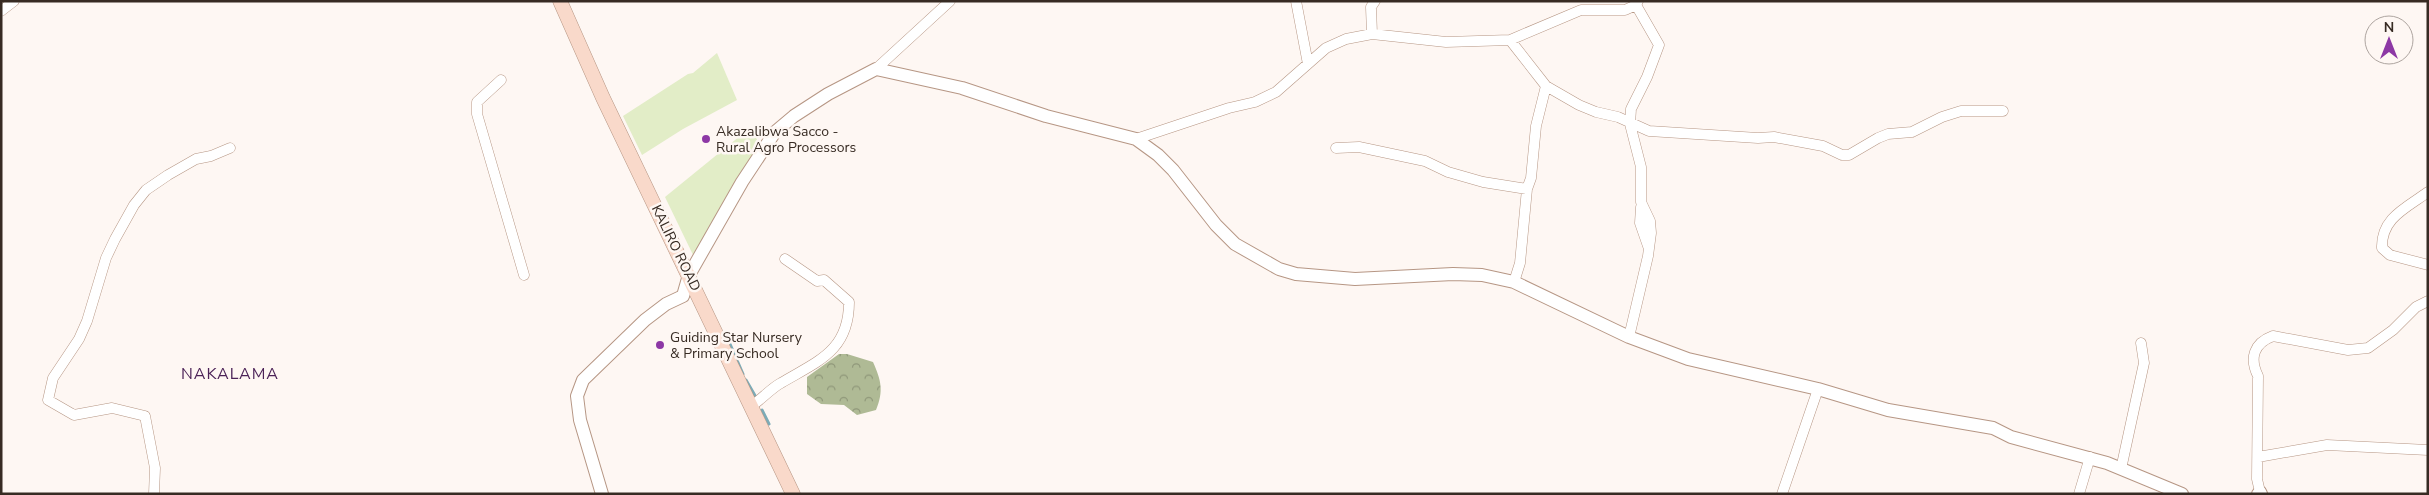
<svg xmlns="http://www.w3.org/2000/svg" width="2429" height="495" font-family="'Nunito Sans',sans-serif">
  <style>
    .green { fill: #e2edc7 }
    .forest { fill: url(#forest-crowns) }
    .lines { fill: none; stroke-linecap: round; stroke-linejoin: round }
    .stream { stroke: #7cabb7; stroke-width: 3 }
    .minor-casing { stroke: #b69684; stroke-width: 11 }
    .tertiary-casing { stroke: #b69684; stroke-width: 14 }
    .secondary-casing { stroke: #b69684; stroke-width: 15 }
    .minor { stroke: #fff; stroke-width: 10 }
    .tertiary { stroke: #fff; stroke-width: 12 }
    .secondary { stroke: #f9d9ca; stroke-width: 14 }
    .poi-dot { fill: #8d38a5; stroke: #fef7f3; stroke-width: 2 }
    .labels { text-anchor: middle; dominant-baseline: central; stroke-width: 5; stroke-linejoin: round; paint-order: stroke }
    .poi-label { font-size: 14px; fill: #372b23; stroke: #fef7f3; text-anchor: start }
    .street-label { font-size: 14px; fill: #372b23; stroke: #fef7f3 }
    .quarter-label { font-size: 16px; letter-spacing: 1px; fill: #4b2257; stroke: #fef7f3 }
  </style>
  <defs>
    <pattern id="forest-crowns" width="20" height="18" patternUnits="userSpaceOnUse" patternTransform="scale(1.25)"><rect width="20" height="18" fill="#afba95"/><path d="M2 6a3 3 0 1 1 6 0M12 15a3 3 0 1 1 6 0" fill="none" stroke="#8f9779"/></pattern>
  </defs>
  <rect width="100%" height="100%" fill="#fef7f3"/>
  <!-- green -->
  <path class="green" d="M717 53 737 100 683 129 642 155 623 116 688 74 693 73Z
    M751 127 762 150 695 259 665 197Z"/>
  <!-- forest -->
  <path class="forest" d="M839 354H847L873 362C881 380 884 391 876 410L857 415 844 405 821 404 807 394V377Z"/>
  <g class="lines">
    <!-- stream -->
    <path class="stream" d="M730 344 743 374
      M746 380 757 399
      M762 410 769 424"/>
    <defs>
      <path id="minor" d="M1296 1 1308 64
        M1 11 14 1
        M1372 34 1371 7 1375 1
        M1510 40 1546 86 1579 105 1596 112 1618 117 1649 131 1758 138 1774 137 1823 146 1842 155H1849L1878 138 1888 134 1912 132 1942 117 1961 111H2003
        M876 69 950 1
        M501 80 477 102V114L524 275
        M1136 139 1229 108 1255 102 1276 92 1326 48 1346 39 1372 34 1446 42 1510 40 1581 10H1625L1636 5 1638 1
        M1336 148 1359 147 1425 161 1448 172 1483 182 1527 189
        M2428 192C2406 208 2381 218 2382 248L2390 255 2428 265
        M1641 207 1640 223 1648 246
        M1514 282 1520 263 1527 189 1531 178 1536 126 1546 86
        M1629 337 1648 256 1651 233 1650 221 1641 202V167L1630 124 1631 109 1647 77 1659 45 1636 5
        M750 407C761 400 770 389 781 383 818 361 849 351 849 302L824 280 817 281 785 259
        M2258 457 2327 445 2428 450
        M2121 469 2144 363 2141 343
        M2260 492 2257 479 2258 376C2249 358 2254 343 2273 336L2348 350 2368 348 2393 330 2416 307 2428 301
        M154 494 155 468 145 416 112 408 74 415 48 400 53 378 79 339 87 321 106 258 115 239 134 205 146 190 168 175 196 159 211 156 230 148
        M1782 494 1818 389
        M2079 494 2090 457"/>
      <path id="tertiary" d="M602 494 580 420 577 396 583 380 645 320 666 304 683 296 689 275 742 182 775 132 794 116 828 94 876 69 962 88 1046 116 1136 139 1158 155 1173 170 1216 225 1235 244 1279 269 1296 274 1355 279 1453 274 1482 275 1514 282 1629 337 1688 359 1818 389 1888 410 1993 428 2011 437 2107 463 2182 494
        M2258 494 2260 492 2261 494"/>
      <path id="secondary" d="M560 1 603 98 793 494"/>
    </defs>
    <!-- minor casing -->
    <use href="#minor" class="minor-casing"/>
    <!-- tertiary casing -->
    <use href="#tertiary" class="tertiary-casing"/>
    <!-- secondary casing -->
    <use href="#secondary" class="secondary-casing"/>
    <!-- minor -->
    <use href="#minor" class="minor"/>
    <!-- tertiary -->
    <use href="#tertiary" class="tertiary"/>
    <!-- secondary -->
    <use href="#secondary" class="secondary"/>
  </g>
  <!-- markers -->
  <g class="poi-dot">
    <circle cx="706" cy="139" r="5"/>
    <circle cx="660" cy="345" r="5"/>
  </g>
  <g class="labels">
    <!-- poi labels -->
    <g class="poi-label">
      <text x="716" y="131">Akazalibwa Sacco -<tspan x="716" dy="16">Rural Agro Processors</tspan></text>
      <text x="670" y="337">Guiding Star Nursery<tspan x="670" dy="16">&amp; Primary School</tspan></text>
    </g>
    <!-- street labels -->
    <g class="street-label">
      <text transform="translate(676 248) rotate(64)">KALIRO ROAD</text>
    </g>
    <!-- quarter labels -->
    <g class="quarter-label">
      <text x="230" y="374">NAKALAMA</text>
    </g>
  </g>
  <!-- border -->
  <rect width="2429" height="495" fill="none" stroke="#372b23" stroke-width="5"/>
  <!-- north arrow -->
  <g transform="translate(2389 40)"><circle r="24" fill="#fef7f3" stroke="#aea5a0"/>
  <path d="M0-4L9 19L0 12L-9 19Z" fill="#8d38a5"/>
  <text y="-8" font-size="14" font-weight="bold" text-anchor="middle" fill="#372b23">N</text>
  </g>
</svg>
